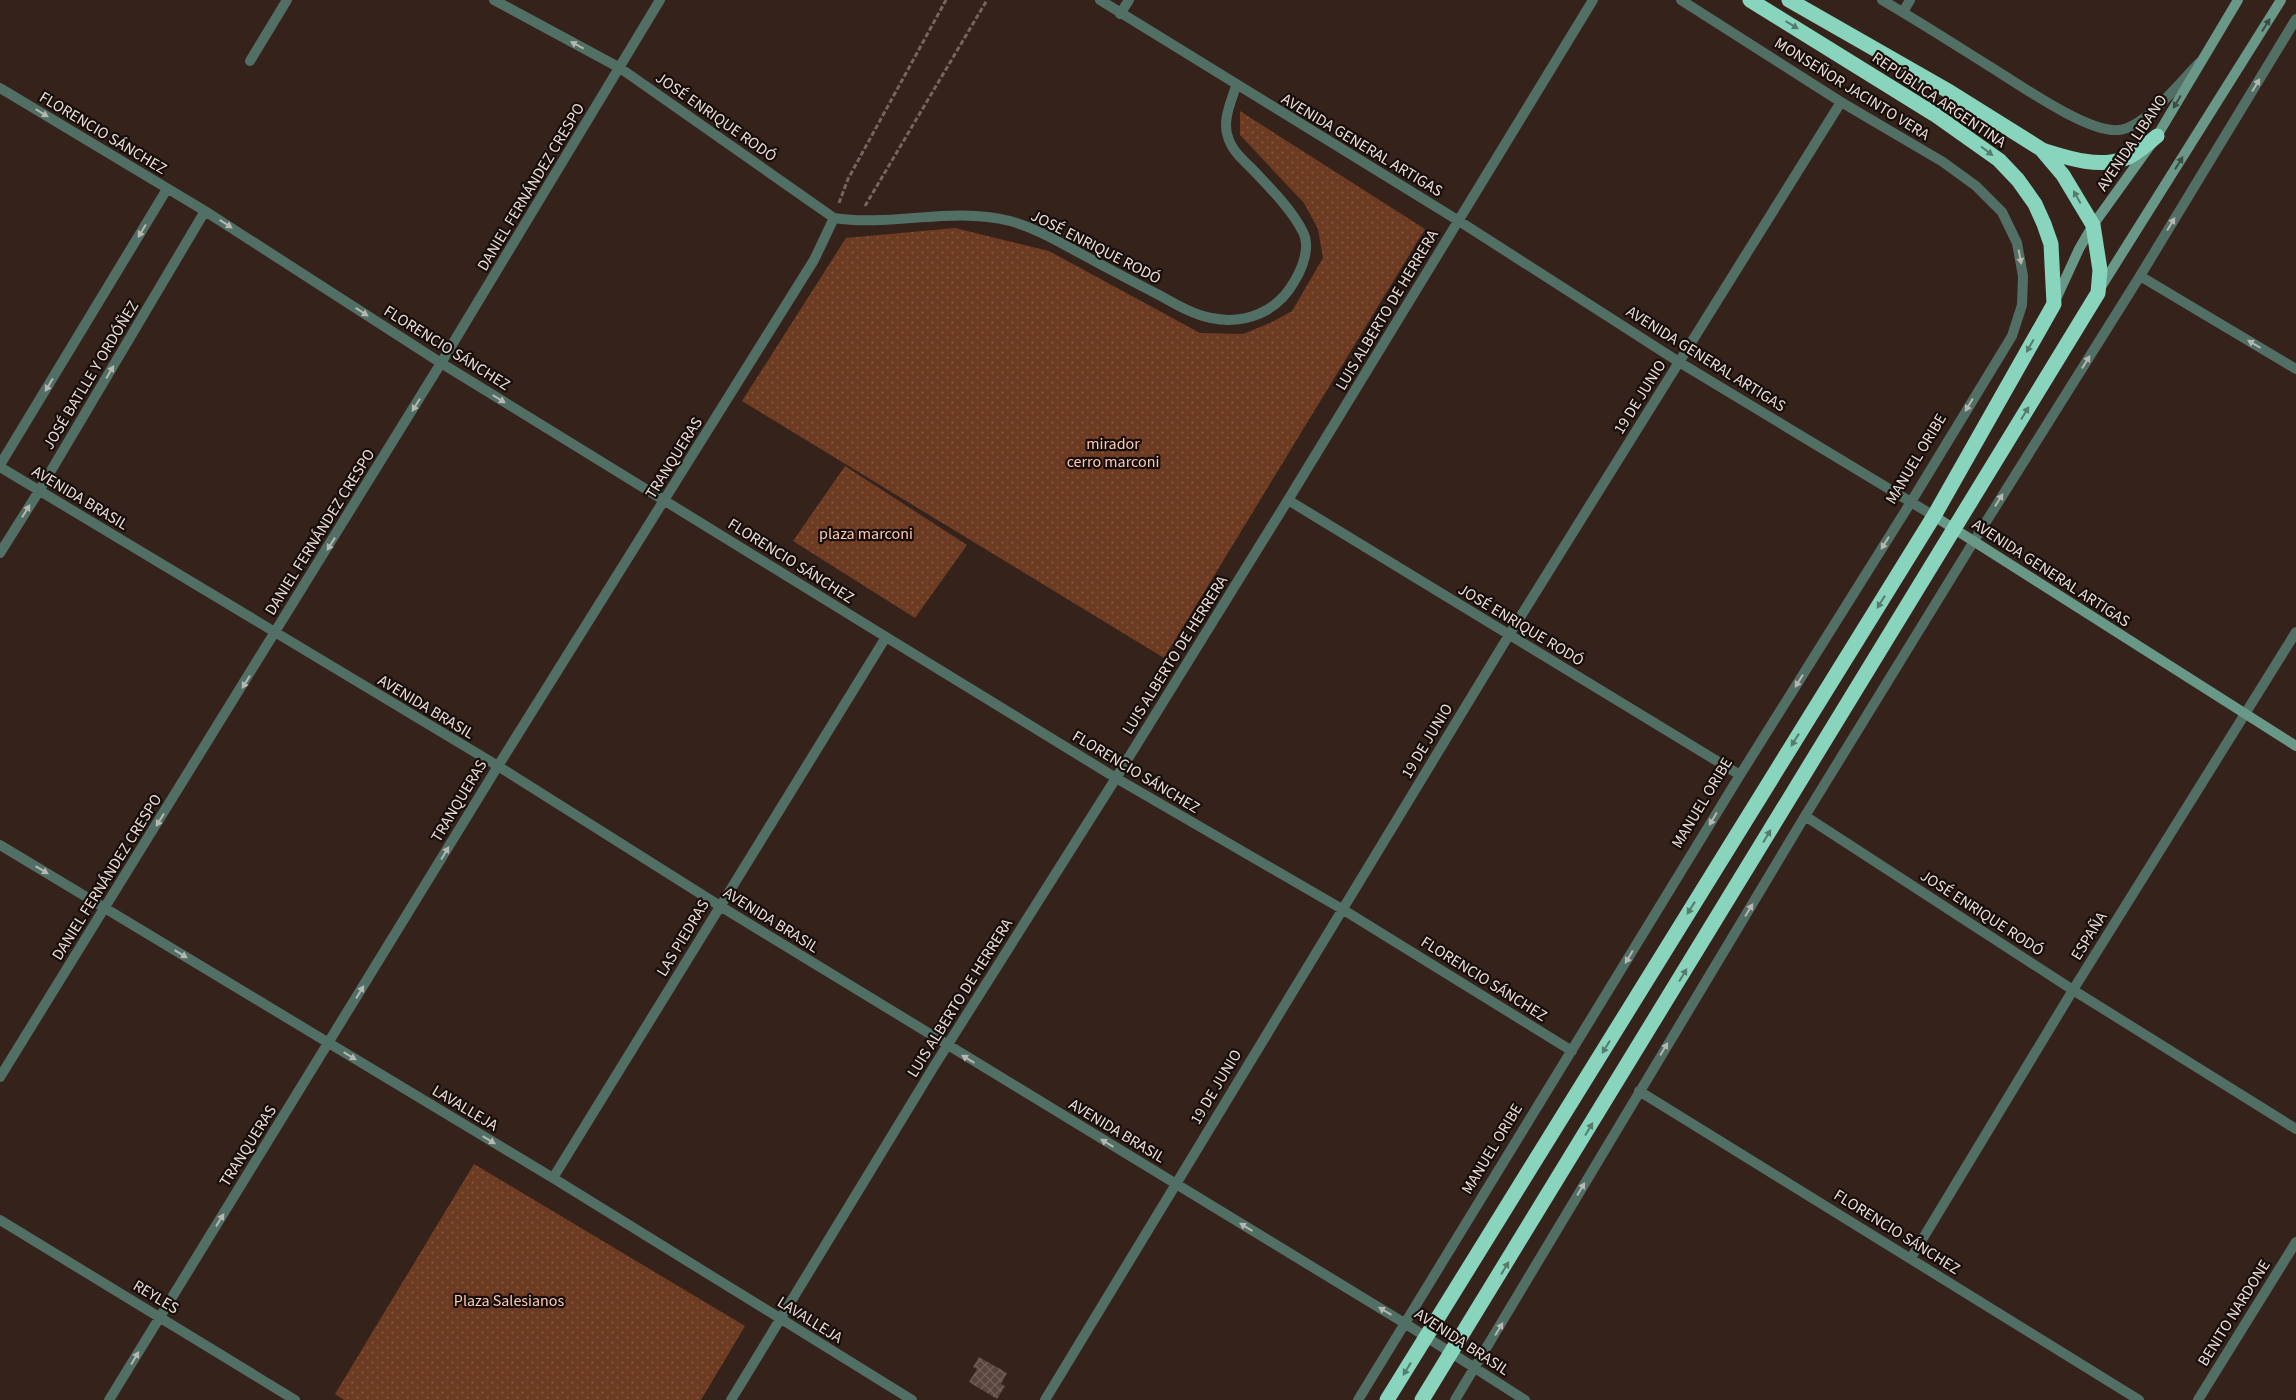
<svg xmlns="http://www.w3.org/2000/svg" width="2296" height="1400" font-family="'Source Sans 3',sans-serif">
  <style>
    .grass { fill: url(#grass-dots) }
    .building { fill: url(#building-cross-hatch) }
    .lines { fill: none; stroke-linecap: round; stroke-linejoin: round }
    .path { stroke: #76655e; stroke-width: 3; stroke-dasharray: 5 2.5; stroke-linecap: butt }
    .street { stroke: #526f66; stroke-width: 10 }
    .secondary { stroke: #699889; stroke-width: 10 }
    .highway { stroke: #88d4bd; stroke-width: 15 }
    .oneway { fill: #557b6d }
    .oneway2 { fill: #3c4c44 }
    .oneway3 { fill: #b5b7b0 }
    .labels { text-anchor: middle; dominant-baseline: central; stroke-width: 4.5; stroke-linejoin: round; paint-order: stroke }
    .street-label { font-size: 16px; fill: #ebded8; stroke: #170e0b }
    .park-label { font-size: 16px; fill: #fdc9b2; stroke: #170e0b }
  </style>
  <defs>
    <pattern id="grass-dots" width="8" height="8" patternUnits="userSpaceOnUse" patternTransform="scale(1.25)"><rect width="8" height="8" fill="#6d3a22"/><path d="M2 2h.1M6 6h.1" fill="none" stroke="#825641" stroke-width="1.8" stroke-linecap="round"/></pattern>
    <pattern id="building-cross-hatch" width="8" height="8" patternUnits="userSpaceOnUse" patternTransform="scale(1.25)"><rect width="8" height="8" fill="#5a453c"/><path d="M0 0l8 8M0 8l8-8" fill="none" stroke="#725f57"/></pattern>
  </defs>
  <rect width="100%" height="100%" fill="#35221a"/>
  <!-- grass -->
  <path class="grass" d="M1240 111 1425 229 1164 658 742 401 846 238 955 228 1049 251 1200 333 1243 334 1272 322 1292 311 1323 258 1318 229 1304 203 1240 135Z
    M845 466 967 545 915 618 793 541Z
    M474 1164 745 1326 701 1400H344L335 1394Z"/>
  <!-- building -->
  <path class="building" d="M979 1357 1007 1373 1001 1384 1005 1386 997 1399 969 1382 977 1369 973 1367Z"/>
  <g class="lines">
    <!-- path -->
    <path class="path" d="M839 203 848 179 946 0
      M865 206 987 0"/>
    <!-- street -->
    <path class="street" d="M494 0 620 68 834 218C892 227 952 206 1010 221 1039 229 1064 245 1089 258 1112 271 1136 283 1159 295 1175 304 1194 315 1211 318 1245 325 1277 312 1294 282 1302 269 1311 247 1303 232 1292 210 1272 190 1256 173 1246 162 1232 152 1228 137 1222 121 1231 102 1236 86
      M1100 0 1459 221 1679 362 1934 516
      M1882 0C1918 21 1954 44 1989 66 2017 83 2087 133 2118 130 2145 128 2180 82 2199 63
      M1903 12 1910 0
      M1120 14 1129 0
      M250 61 287 0
      M0 88 205 211 441 363 886 637 1116 778 1342 909 1572 1051
      M2140 276 2296 369
      M0 465 167 189
      M0 467 498 766 720 906 1406 1324 1525 1400
      M1288 500 1740 775
      M0 553 39 491 205 211
      M1805 816 2073 990 2296 1129
      M0 845 553 1178 912 1400
      M0 1077 441 363 660 0
      M1639 1091 2139 1400
      M553 1178 886 637
      M0 1220 295 1400
      M1911 1258 2073 990 2296 632
      M109 1400 498 766 814 260 834 218
      M731 1400 933 1068 1116 778 1288 500 1593 0
      M1045 1400 1509 635 1841 102
      M1358 1400 1740 775 1911 502 2012 336 2022 305 2023 276 2017 243 2002 212 1976 186 1943 162 1841 102 1681 0
      M1455 1400 1805 816 1974 541 2140 276 2296 19
      M2198 1400 2296 1242"/>
    <!-- secondary -->
    <path class="secondary" d="M2099 290 2281 0
      M2056 299 2079 249 2093 225 2157 136 2238 0
      M1934 516 2296 746"/>
    <!-- highway -->
    <path class="highway" d="M2042 150C2068 158 2097 168 2124 159 2136 155 2147 144 2157 136
      M1387 1400 1934 516 2054 304 2051 244 2044 224 2035 204 2018 180 1999 160 1934 114 1750 0
      M1422 1400 2098 293 2100 270 2093 225 2063 175 2041 149 1950 92 1789 0"/>
  </g>
  <!-- one-way arrows -->
  <defs><path id="oneway-solid" d="M-6-.8H1V-3.2L6.5 0L1 3.2V.8H-6Z" transform="scale(1.25)"/></defs>
  <g class="oneway">
    <use href="#oneway-solid" transform="translate(1792 25) rotate(31)"/>
    <use href="#oneway-solid" transform="translate(1987 151) rotate(37)"/>
    <use href="#oneway-solid" transform="translate(2077 197) rotate(-119)"/>
    <use href="#oneway-solid" transform="translate(2030 346) rotate(119)"/>
    <use href="#oneway-solid" transform="translate(2025 413) rotate(-59)"/>
    <use href="#oneway-solid" transform="translate(1881 602) rotate(122)"/>
    <use href="#oneway-solid" transform="translate(1795 740) rotate(122)"/>
    <use href="#oneway-solid" transform="translate(1767 836) rotate(-59)"/>
    <use href="#oneway-solid" transform="translate(1691 908) rotate(122)"/>
    <use href="#oneway-solid" transform="translate(1683 975) rotate(-59)"/>
    <use href="#oneway-solid" transform="translate(1606 1047) rotate(122)"/>
    <use href="#oneway-solid" transform="translate(1589 1129) rotate(-59)"/>
    <use href="#oneway-solid" transform="translate(1505 1268) rotate(-59)"/>
    <use href="#oneway-solid" transform="translate(1407 1369) rotate(122)"/>
  </g>
  <g class="oneway2">
    <use href="#oneway-solid" transform="translate(2266 25) rotate(-58)"/>
    <use href="#oneway-solid" transform="translate(2177 102) rotate(121)"/>
    <use href="#oneway-solid" transform="translate(2179 163) rotate(-58)"/>
  </g>
  <g class="oneway3">
    <use href="#oneway-solid" transform="translate(577 45) rotate(-152)"/>
    <use href="#oneway-solid" transform="translate(2256 85) rotate(-59)"/>
    <use href="#oneway-solid" transform="translate(42 113) rotate(31)"/>
    <use href="#oneway-solid" transform="translate(226 224) rotate(33)"/>
    <use href="#oneway-solid" transform="translate(2171 224) rotate(-59)"/>
    <use href="#oneway-solid" transform="translate(142 231) rotate(121)"/>
    <use href="#oneway-solid" transform="translate(2020 257) rotate(79)"/>
    <use href="#oneway-solid" transform="translate(362 312) rotate(33)"/>
    <use href="#oneway-solid" transform="translate(2254 344) rotate(-149)"/>
    <use href="#oneway-solid" transform="translate(2086 362) rotate(-58)"/>
    <use href="#oneway-solid" transform="translate(110 372) rotate(-59)"/>
    <use href="#oneway-solid" transform="translate(49 385) rotate(121)"/>
    <use href="#oneway-solid" transform="translate(499 399) rotate(32)"/>
    <use href="#oneway-solid" transform="translate(416 405) rotate(122)"/>
    <use href="#oneway-solid" transform="translate(1969 405) rotate(121)"/>
    <use href="#oneway-solid" transform="translate(1999 500) rotate(-58)"/>
    <use href="#oneway-solid" transform="translate(26 511) rotate(-58)"/>
    <use href="#oneway-solid" transform="translate(1885 543) rotate(122)"/>
    <use href="#oneway-solid" transform="translate(331 544) rotate(122)"/>
    <use href="#oneway-solid" transform="translate(1799 681) rotate(122)"/>
    <use href="#oneway-solid" transform="translate(246 682) rotate(122)"/>
    <use href="#oneway-solid" transform="translate(1713 819) rotate(121)"/>
    <use href="#oneway-solid" transform="translate(160 820) rotate(122)"/>
    <use href="#oneway-solid" transform="translate(445 853) rotate(-59)"/>
    <use href="#oneway-solid" transform="translate(42 870) rotate(31)"/>
    <use href="#oneway-solid" transform="translate(1749 910) rotate(-59)"/>
    <use href="#oneway-solid" transform="translate(181 954) rotate(31)"/>
    <use href="#oneway-solid" transform="translate(1629 957) rotate(121)"/>
    <use href="#oneway-solid" transform="translate(360 992) rotate(-59)"/>
    <use href="#oneway-solid" transform="translate(1664 1049) rotate(-59)"/>
    <use href="#oneway-solid" transform="translate(350 1056) rotate(31)"/>
    <use href="#oneway-solid" transform="translate(968 1059) rotate(-149)"/>
    <use href="#oneway-solid" transform="translate(489 1140) rotate(31)"/>
    <use href="#oneway-solid" transform="translate(1107 1143) rotate(-149)"/>
    <use href="#oneway-solid" transform="translate(1581 1189) rotate(-59)"/>
    <use href="#oneway-solid" transform="translate(220 1220) rotate(-58)"/>
    <use href="#oneway-solid" transform="translate(1246 1227) rotate(-149)"/>
    <use href="#oneway-solid" transform="translate(1385 1311) rotate(-149)"/>
    <use href="#oneway-solid" transform="translate(1499 1329) rotate(-59)"/>
    <use href="#oneway-solid" transform="translate(135 1358) rotate(-59)"/>
  </g>
  <g class="labels">
    <!-- street labels -->
    <g class="street-label">
      <text transform="translate(1852 89) rotate(32)">MONSEÑOR JACINTO VERA</text>
      <text transform="translate(1939 100) rotate(34)">REPÚBLICA ARGENTINA</text>
      <text transform="translate(716 117) rotate(35)">JOSÉ ENRIQUE RODÓ</text>
      <text transform="translate(103 133) rotate(31)">FLORENCIO SÁNCHEZ</text>
      <text transform="translate(2132 143) rotate(-56)">AVENIDA LIBANO</text>
      <text transform="translate(1362 145) rotate(31)">AVENIDA GENERAL ARTIGAS</text>
      <text transform="translate(531 187) rotate(-59)">DANIEL FERNÁNDEZ CRESPO</text>
      <text transform="translate(1096 247) rotate(27)">JOSÉ ENRIQUE RODÓ</text>
      <text transform="translate(1387 310) rotate(-59)">LUIS ALBERTO DE HERRERA</text>
      <text transform="translate(447 348) rotate(32)">FLORENCIO SÁNCHEZ</text>
      <text transform="translate(1706 359) rotate(32)">AVENIDA GENERAL ARTIGAS</text>
      <text transform="translate(91 375) rotate(-59)">JOSÉ BATLLE Y ORDÓÑEZ</text>
      <text transform="translate(1640 397) rotate(-58)">19 DE JUNIO</text>
      <text transform="translate(674 458) rotate(-58)">TRANQUERAS</text>
      <text transform="translate(1916 459) rotate(-59)">MANUEL ORIBE</text>
      <text transform="translate(80 498) rotate(31)">AVENIDA BRASIL</text>
      <text transform="translate(320 532) rotate(-58)">DANIEL FERNÁNDEZ CRESPO</text>
      <text transform="translate(791 561) rotate(32)">FLORENCIO SÁNCHEZ</text>
      <text transform="translate(2051 573) rotate(33)">AVENIDA GENERAL ARTIGAS</text>
      <text transform="translate(1521 625) rotate(31)">JOSÉ ENRIQUE RODÓ</text>
      <text transform="translate(1175 655) rotate(-58)">LUIS ALBERTO DE HERRERA</text>
      <text transform="translate(426 707) rotate(31)">AVENIDA BRASIL</text>
      <text transform="translate(1427 741) rotate(-59)">19 DE JUNIO</text>
      <text transform="translate(1136 772) rotate(31)">FLORENCIO SÁNCHEZ</text>
      <text transform="translate(459 801) rotate(-59)">TRANQUERAS</text>
      <text transform="translate(1702 803) rotate(-59)">MANUEL ORIBE</text>
      <text transform="translate(107 877) rotate(-58)">DANIEL FERNÁNDEZ CRESPO</text>
      <text transform="translate(1982 913) rotate(33)">JOSÉ ENRIQUE RODÓ</text>
      <text transform="translate(771 920) rotate(32)">AVENIDA BRASIL</text>
      <text transform="translate(2089 936) rotate(-58)">ESPAÑA</text>
      <text transform="translate(683 938) rotate(-59)">LAS PIEDRAS</text>
      <text transform="translate(1484 979) rotate(32)">FLORENCIO SÁNCHEZ</text>
      <text transform="translate(960 998) rotate(-58)">LUIS ALBERTO DE HERRERA</text>
      <text transform="translate(1216 1087) rotate(-59)">19 DE JUNIO</text>
      <text transform="translate(465 1108) rotate(31)">LAVALLEJA</text>
      <text transform="translate(1117 1131) rotate(31)">AVENIDA BRASIL</text>
      <text transform="translate(248 1146) rotate(-58)">TRANQUERAS</text>
      <text transform="translate(1492 1149) rotate(-59)">MANUEL ORIBE</text>
      <text transform="translate(1897 1232) rotate(32)">FLORENCIO SÁNCHEZ</text>
      <text transform="translate(156 1297) rotate(31)">REYLES</text>
      <text transform="translate(2234 1313) rotate(-58)">BENITO NARDONE</text>
      <text transform="translate(810 1320) rotate(32)">LAVALLEJA</text>
      <text transform="translate(1462 1342) rotate(33)">AVENIDA BRASIL</text>
    </g>
    <!-- park labels -->
    <g class="park-label">
      <text x="1113" y="444">mirador<tspan x="1113" dy="18">cerro marconi</tspan></text>
      <text x="866" y="534">plaza marconi</text>
      <text x="509" y="1301">Plaza Salesianos</text>
    </g>
  </g>
</svg>
